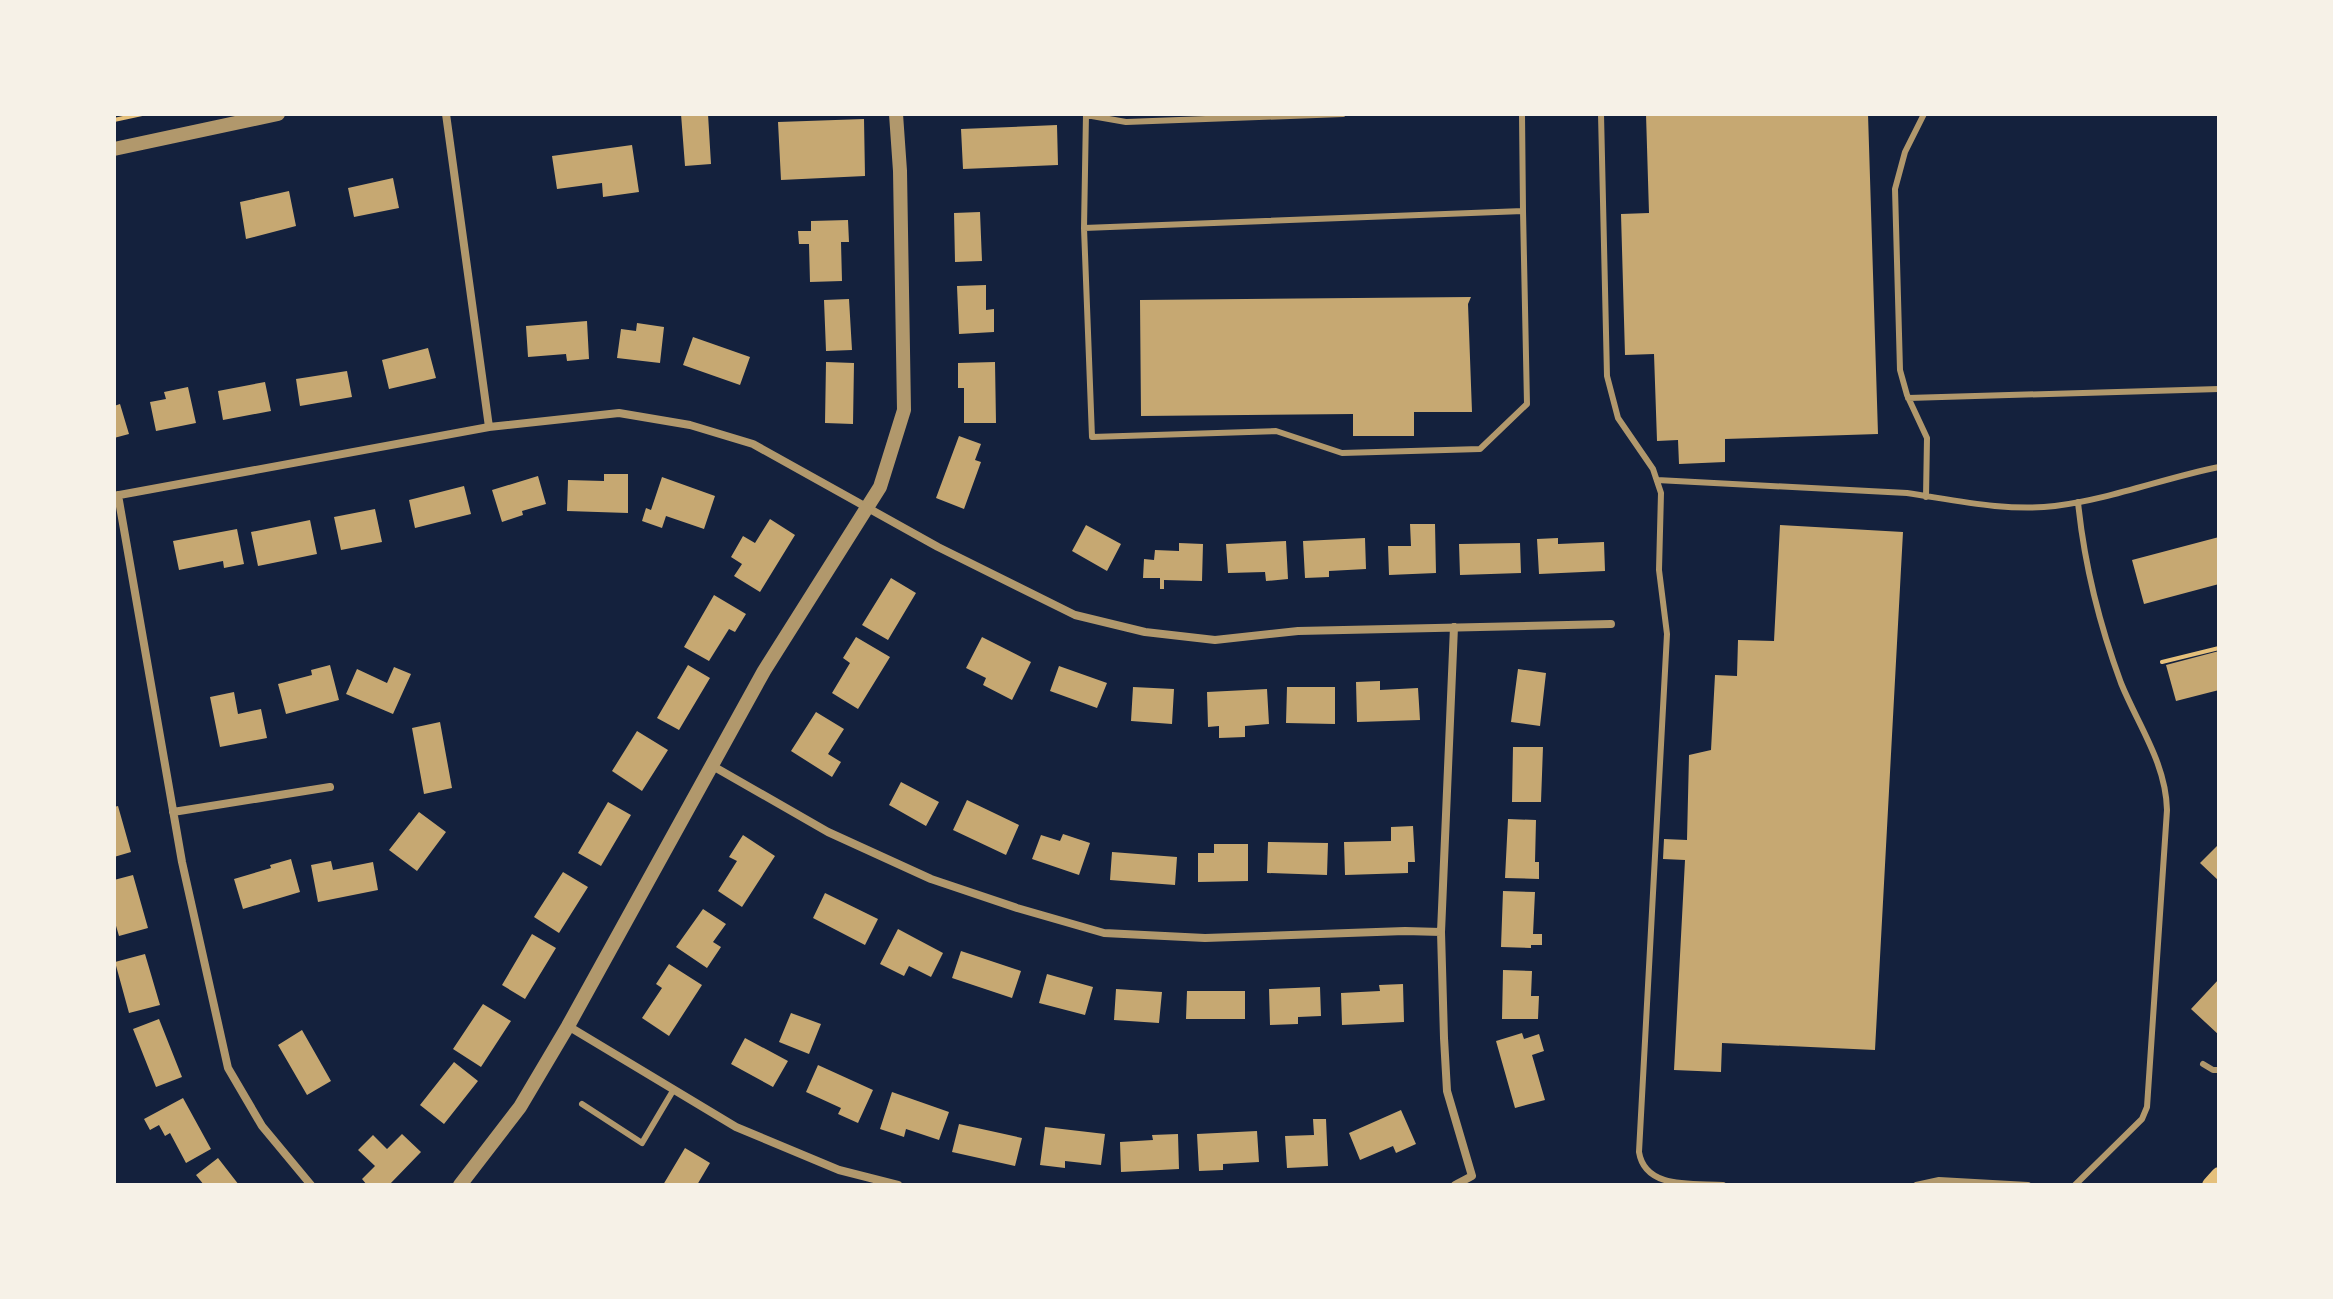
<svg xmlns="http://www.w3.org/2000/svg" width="2333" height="1299" font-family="'Zilla Slab',serif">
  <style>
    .building { fill: #c6a872 }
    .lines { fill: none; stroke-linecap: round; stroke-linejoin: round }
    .path { stroke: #e5c07b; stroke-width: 4 }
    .service { stroke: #b1986c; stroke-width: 6 }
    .minor { stroke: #b1986c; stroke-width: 8 }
    .tertiary { stroke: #b1986c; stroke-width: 14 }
    .secondary { stroke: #e5c07b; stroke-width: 16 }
  </style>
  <rect width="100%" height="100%" fill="#14213d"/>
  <!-- building -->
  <path class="building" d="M681 114H708L711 164 685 166Z
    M1646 114H1868L1878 434 1725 439V462L1679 464 1678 440 1657 441 1654 354 1625 355 1621 214 1649 213Z
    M864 119 865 176 781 180 778 122Z
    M1057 125 1058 165 963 169 961 129Z
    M632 145 639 192 603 197 602 183 557 189 552 156Z
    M393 178 399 208 354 217 348 188Z
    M289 191 296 226 246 239 240 202Z
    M980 212 982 261 955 262 954 213Z
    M848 220 849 242H841L842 281 810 282 809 244H799L798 231H811V221Z
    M986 285V310L994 309V332L959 334 957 286Z
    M1471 297 1468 304 1472 412H1414V436H1353V414L1141 416 1140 300Z
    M849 299 852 350 826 351 824 300Z
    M587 321 589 359 567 361 566 354 528 357 526 326Z
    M637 323 664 327 660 363 617 358 621 329 636 331Z
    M693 337 750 357 740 385 683 365Z
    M428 348 436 378 389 389 382 360Z
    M826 362 854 363 853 424 825 423Z
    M995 362 996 423H964V388H958V363Z
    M347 371 352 397 300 406 296 379Z
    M265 382 271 411 223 420 218 391Z
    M188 387 196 423 156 431 150 402 166 399 164 392Z
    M120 404 129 434 114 438V406Z
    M959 436 981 444 975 460 981 462 964 509 936 498Z
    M604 474H628V513L567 511 568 480 604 481Z
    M538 476 546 504 522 511 523 515 502 522 492 490Z
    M662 477 715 496 704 529 666 516 662 528 642 521 646 508 651 510Z
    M464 486 471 514 415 528 409 500Z
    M375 509 382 542 341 550 334 517Z
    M770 519 795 535 760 592 734 576 742 564 731 557 743 536 755 543Z
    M310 520 317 554 258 566 251 532Z
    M1410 524H1435L1436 573 1389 575 1388 546H1411Z
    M1086 525 1121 544 1107 571 1072 551Z
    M1780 525 1903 532 1875 1050 1722 1043 1721 1072 1674 1070 1685 860 1663 859 1664 839 1687 840 1689 755 1711 750 1715 675 1737 676 1738 640 1774 641Z
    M237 529 244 564 224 568 223 561 179 570 173 541Z
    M2219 537V584L2144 604 2132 560Z
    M1365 538 1366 569 1329 571V577L1305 578 1303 541Z
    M1558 538V544L1604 542 1605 571 1539 574 1537 539Z
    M1286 541 1288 579 1266 581 1265 572 1228 573 1226 544Z
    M1179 543 1203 544 1202 581 1164 580V589H1160V578H1143L1144 559 1154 560 1155 550 1179 551Z
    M1520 543 1521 573 1460 575 1459 544Z
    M891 578 916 593 888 640 862 625Z
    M714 595 746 614 735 632 729 629 709 661 684 647Z
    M856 637 890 657 858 709 832 693 850 663 843 658Z
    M982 637 1031 662 1012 700 983 685 986 678 966 668Z
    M2219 651V690L2176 701 2166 665Z
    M330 665 339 700 286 714 278 684 312 675 311 670Z
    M688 665 710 678 679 730 657 718Z
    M1059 666 1107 683 1097 708 1050 691Z
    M394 667 411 674 393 714 346 694 357 669 387 683Z
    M1518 669 1546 673 1540 726 1511 722Z
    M1380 681V690L1418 688 1420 720 1357 722 1356 682Z
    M1133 687 1174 689 1172 724 1131 721Z
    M1287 687H1335V724L1286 723Z
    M1267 689 1269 724 1245 726V737L1219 738V726L1208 727 1207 692Z
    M234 692 238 714 261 709 267 738 220 747 210 697Z
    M816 712 844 729 828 754 841 762 832 777 791 751Z
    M440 722 452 788 424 794 412 728Z
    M637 731 668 750 642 791 612 771Z
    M1513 747H1543L1541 802H1512Z
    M901 782 939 802 926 826 889 805Z
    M967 800 1019 825 1006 855 953 830Z
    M608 802 631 815 601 866 578 853Z
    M118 806 131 852 114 857V807Z
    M419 812 446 832 417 871 389 850Z
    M1508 819 1536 820 1535 862H1539V879L1505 878Z
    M1413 826 1415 862H1408V873L1345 875 1344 842 1391 841V827Z
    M1063 834 1090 843 1079 875 1032 859 1041 835 1060 841Z
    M743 835 775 856 742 907 718 891 737 861 729 857Z
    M1268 842 1328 843 1327 875 1267 873Z
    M1214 844H1248V881L1198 882V853H1214Z
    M2219 844V881L2200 863Z
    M1112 852 1177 857 1175 885 1110 880Z
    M291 859 300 892 243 909 234 879 271 868 270 865Z
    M331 861 333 870 373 862 378 890 318 902 311 865Z
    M563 872 588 887 559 933 534 917Z
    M133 875 148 928 119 936 114 919V880Z
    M1503 891 1535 892 1533 934H1542V945H1531V948L1501 947Z
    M825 893 878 919 865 945 813 918Z
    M703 909 726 924 713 942 721 947 707 968 676 947Z
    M898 929 943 953 931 977 909 966 904 976 880 964Z
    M532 934 556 948 525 999 502 985Z
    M961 951 1021 971 1012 998 952 978Z
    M145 954 160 1005 129 1013 115 962Z
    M669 964 702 985 669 1036 642 1018 662 988 656 984Z
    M1503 970 1532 971 1531 996H1539L1538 1019H1502Z
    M1047 974 1093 987 1085 1015 1039 1003Z
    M2219 979V1035L2191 1009Z
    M1403 984 1404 1022 1342 1025 1341 993 1380 991 1379 985Z
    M1320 987 1321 1016 1298 1017V1024L1270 1025 1269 989Z
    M1116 989 1162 992 1159 1023 1114 1020Z
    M1187 991H1245V1019H1186Z
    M483 1004 511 1021 481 1067 453 1049Z
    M791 1013 821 1024 809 1054 779 1042Z
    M159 1019 182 1077 156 1087 133 1029Z
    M302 1030 331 1081 307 1095 278 1045Z
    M1522 1033 1524 1039 1539 1034 1544 1051 1532 1055 1545 1100 1515 1108 1496 1041Z
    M745 1038 788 1061 773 1087 731 1064Z
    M454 1062 478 1081 444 1124 420 1105Z
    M818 1065 873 1090 858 1123 838 1114 841 1108 806 1092Z
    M892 1092 949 1112 939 1140 906 1129 904 1137 880 1129Z
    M183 1098 211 1149 186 1163 170 1133 165 1136 159 1125 150 1130 144 1119Z
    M1401 1110 1416 1144 1396 1153 1393 1146 1360 1160 1349 1133Z
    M1313 1119H1326L1328 1166 1287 1168 1285 1136 1314 1135Z
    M959 1124 1022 1138 1015 1166 952 1152Z
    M1045 1127 1105 1134 1101 1165 1065 1161V1168L1040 1165Z
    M1257 1131 1259 1162 1223 1164V1170L1199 1171 1197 1134Z
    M402 1134 421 1152 389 1185H367L362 1179 375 1166 358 1150 373 1135 387 1149Z
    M1178 1134 1179 1169 1121 1172 1120 1142 1153 1140 1152 1135Z
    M685 1148 710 1163 697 1185H663Z
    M218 1158 239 1185H204L196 1175Z"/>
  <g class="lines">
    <!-- path -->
    <path class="path" d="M114 120 142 114
      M2162 662 2219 648"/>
    <!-- service -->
    <path class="service" d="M1086 114 1084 228 1523 211 1522 114
      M1601 114 1607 376 1618 418 1653 469 1661 493 1659 570 1667 634 1639 1152C1645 1190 1694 1183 1723 1185
      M1924 114 1905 152 1895 189 1900 370 1907 395 1927 438 1926 497
      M1086 115 1126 122 1343 114
      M1084 228 1092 437 1276 431 1342 453 1480 449 1527 404 1523 211
      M1908 398 2219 389
      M1657 480 1907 493C1954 500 2007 512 2055 506 2111 499 2164 478 2219 467
      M2203 1064 2213 1070H2219
      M582 1104 642 1143 674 1089
      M1916 1185 1939 1180 2028 1185
      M2075 1185 2142 1119 2147 1107 2167 810C2166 763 2138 725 2121 683 2100 626 2084 562 2078 502"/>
    <!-- minor -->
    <path class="minor" d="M446 114 489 427
      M118 495 182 862 228 1068 262 1126 311 1185
      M114 496 489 427 619 413 690 425 753 444 938 547 1075 615 1145 632 1215 640 1298 631 1611 624
      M1454 627 1441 932 1444 1038 1447 1091 1472 1176 1455 1185
      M711 765 828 832 931 879 1017 908 1104 933 1205 938 1405 931 1441 932
      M173 812 330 787
      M568 1026 736 1127 839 1170 898 1185"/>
    <!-- tertiary -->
    <path class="tertiary" d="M114 149 278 114
      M460 1185 520 1107 568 1026 764 671 880 487 904 410 900 171 896 114"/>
    <!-- secondary -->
    <path class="secondary" d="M2210 1185 2219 1175"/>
  </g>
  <!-- border -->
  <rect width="2333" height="1299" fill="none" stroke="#f6f1e7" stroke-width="232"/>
</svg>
